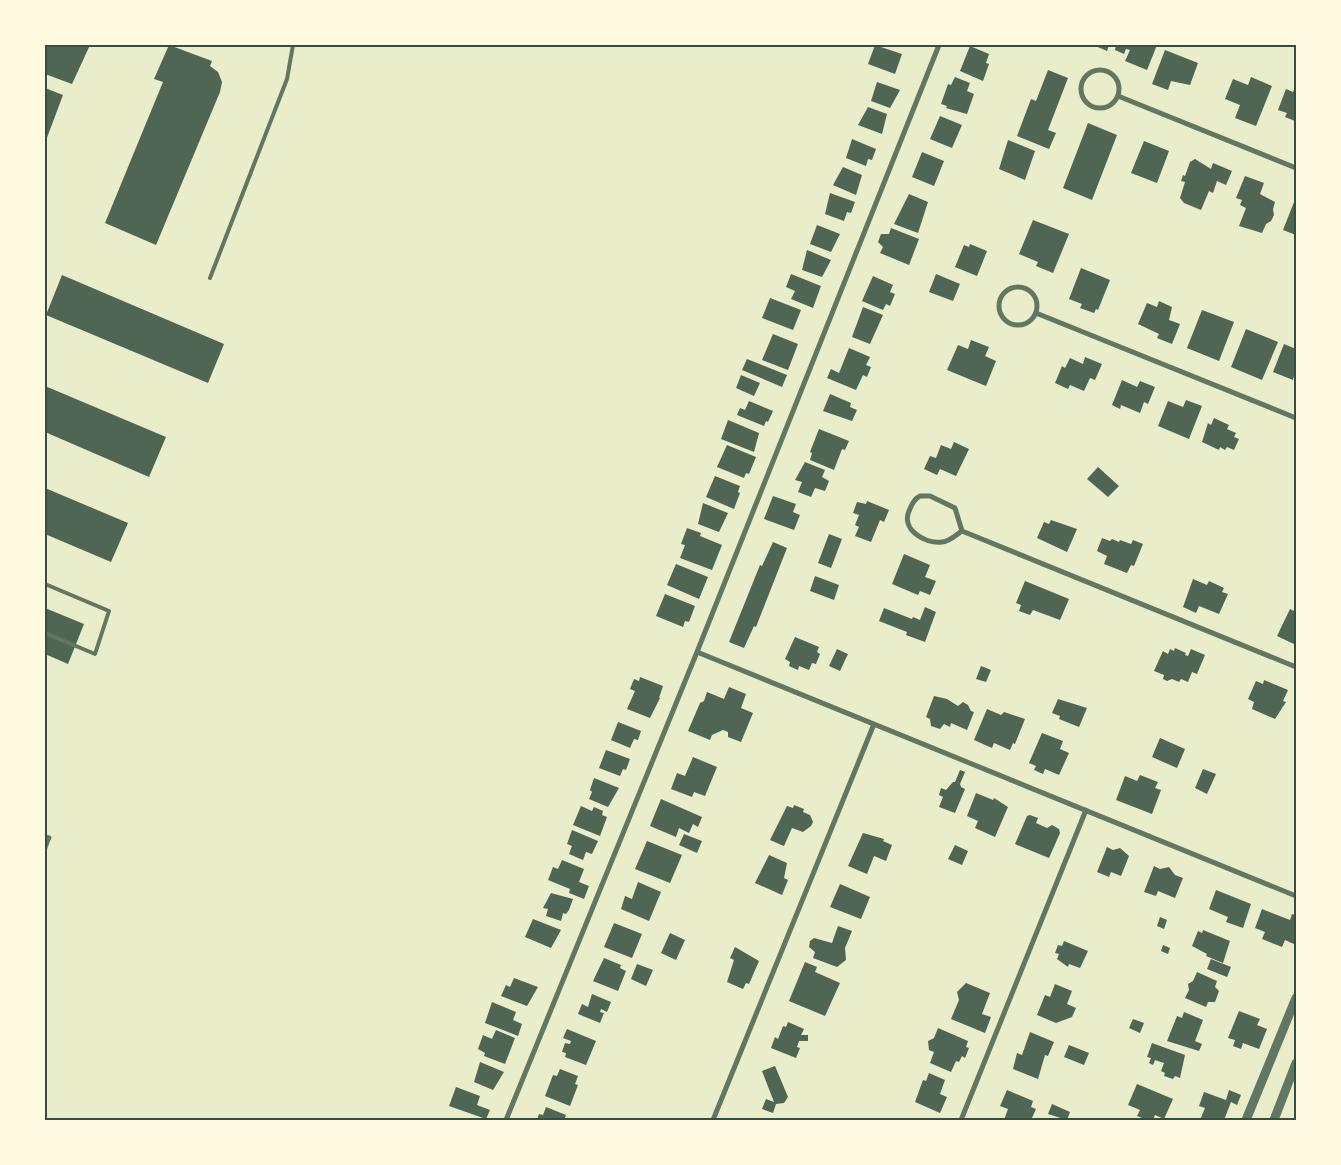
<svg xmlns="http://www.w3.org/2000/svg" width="1341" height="1165" font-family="Barlow,sans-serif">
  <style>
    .building { fill: #4f6655 }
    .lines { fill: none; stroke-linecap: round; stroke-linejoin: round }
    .service { stroke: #617663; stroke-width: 4 }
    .minor { stroke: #617663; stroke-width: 5 }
    .tertiary { stroke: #617663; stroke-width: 9 }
    .neatline { fill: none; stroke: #344e41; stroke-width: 2 }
  </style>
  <rect width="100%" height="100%" fill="#e9edc9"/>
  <!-- building -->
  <path class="building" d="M45 45H90L72 84 45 74Z
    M169 45 212 61 210 66 218 72 222 82 220 92 156 245 105 223 163 82 154 79Z
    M875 45 902 54 895 74 868 64Z
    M1093 45H1109L1107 51Z
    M1116 45H1157L1147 70 1125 61 1130 50 1126 49 1124 54 1115 50Z
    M970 46 989 54 986 63 989 64 983 81 960 71Z
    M1165 50 1198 63 1190 85 1171 81 1168 90 1152 84Z
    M1048 70 1068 78 1048 130 1056 133 1049 149 1017 136 1031 99 1036 101Z
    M955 77 970 83 967 91 974 94 967 114 946 108 947 106 941 104 948 84 951 85Z
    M1251 77 1272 86 1256 126 1235 118 1240 105 1225 99 1233 79 1248 85Z
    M877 82 900 90 890 108 871 101Z
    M1296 86V117L1295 121 1285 117 1287 113 1278 110 1286 89 1293 92Z
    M45 88 63 95 45 143Z
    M868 107 887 114 882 134 858 125Z
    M940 116 962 125 952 148 930 139Z
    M1088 123 1117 135 1092 200 1063 188Z
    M852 139 876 149 872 160 868 159 866 166 846 158Z
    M1008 140 1035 151 1025 180 999 169Z
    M1144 141 1169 151 1157 183 1131 173Z
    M922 152 944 161 934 186 912 177Z
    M1195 159 1211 169 1213 163 1232 171 1226 185 1217 181 1213 193 1209 191 1201 210 1184 203 1180 198 1185 182 1181 181 1183 175 1185 176 1190 162Z
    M843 167 862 175 856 195 833 185Z
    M1245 176 1264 183 1260 194 1275 202 1273 209 1274 215 1271 221 1266 224 1262 233 1239 226 1246 208 1240 205 1242 200 1236 198Z
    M830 193 855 202 851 213 847 212 844 221 825 214Z
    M909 194 928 202 918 233 894 224Z
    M1294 202 1296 203V235L1283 230Z
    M1033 220 1069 234 1053 273 1036 266 1038 262 1019 254Z
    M817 225 840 234 831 252 810 244Z
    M891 228 919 239 909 265 880 253 883 247 878 242 881 234H889Z
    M970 244 987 251 977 276 955 267 964 245 969 247Z
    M807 250 831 260 822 277 802 270Z
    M1081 268 1110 280 1098 310 1096 309 1094 313 1080 308 1082 304 1069 299Z
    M791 274 821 286 813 308 791 299 795 291 786 287Z
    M936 274 960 284 953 301 929 292Z
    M62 275 224 344 208 383 46 315Z
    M873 276 893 285 890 292 895 294 890 306 886 304 883 310 862 301Z
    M770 298 801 310 793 330 762 318Z
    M1159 301 1172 307 1169 320 1180 324 1172 344 1157 338 1159 334 1138 324 1147 303 1157 307Z
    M863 307 883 315 870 344 852 337Z
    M1202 310 1234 322 1219 361 1187 348Z
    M1246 329 1278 342 1262 380 1231 367Z
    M773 334 798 344 788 370 762 360Z
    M971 340 989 347 985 356 996 361 986 386 947 370 958 345 968 349Z
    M1284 344 1296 349V377L1294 376 1293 380 1273 372Z
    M849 348 870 357 866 365 871 367 867 377 863 375 856 390 827 378 831 369 839 373Z
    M1085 357 1102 364 1095 380 1090 378 1084 391 1070 385 1068 389 1055 383 1062 366 1065 368 1070 358 1083 364Z
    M747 359 787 375 782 387 742 370Z
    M741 375 760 383 754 396 736 388Z
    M1122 380 1137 387 1140 381 1155 387 1148 404 1144 402 1140 413 1121 405 1120 409 1112 405Z
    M45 386 166 437 149 477 45 432Z
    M830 394 851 403 850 407 857 410 852 421 823 411Z
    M1186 400 1202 406 1189 439 1158 426 1168 401 1183 407Z
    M749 401 773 411 768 422 766 421 764 426 737 415 740 408 745 410Z
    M1214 418 1229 425 1227 429 1236 433 1234 437 1239 439 1234 450 1227 447 1225 450 1220 447 1219 450 1202 442 1208 423 1211 425Z
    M728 420 759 433 754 452 721 439Z
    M819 429 849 441 845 450 842 449 834 470 810 460 812 453 810 452Z
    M954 442 969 449 956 476 940 469 937 475 924 469 930 456 936 458 941 445 951 449Z
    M727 445 756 457 749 474 746 473 744 478 717 467Z
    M805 462 825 470 822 477 829 481 825 491 815 488 811 497 798 492 802 482 795 480Z
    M1098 467 1119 486 1108 497 1087 479Z
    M715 476 740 486 738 492 740 493 734 509 706 497Z
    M45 488 128 523 111 562 45 534Z
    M773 496 796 504 793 512 800 515 794 530 764 519Z
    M867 501 889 510 884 522 880 520 871 542 855 536 859 527 855 525 859 515 853 513 857 502 866 504Z
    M703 503 728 513 719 532 698 524Z
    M1051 520 1077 529 1067 552 1037 538 1044 522 1049 524Z
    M687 528 701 533 700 536 722 545 712 570 680 558 685 545 681 544Z
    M829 534 842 539 831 568 818 563Z
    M1102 538 1110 541 1112 539 1119 542 1120 540 1131 544 1133 540 1143 544 1134 566 1131 565 1127 573 1104 564 1107 556 1097 551Z
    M773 542 787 548 756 627 754 626 744 648 729 642 760 565 762 566Z
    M904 554 930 565 925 577 936 581 930 595 920 591 918 595 892 584Z
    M676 564 708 577 699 599 667 585Z
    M815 576 839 585 834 600 810 591Z
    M1193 579 1207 585 1209 581 1224 588 1222 592 1228 594 1219 614 1199 606 1196 613 1183 607Z
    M1025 581 1069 599 1060 620 1033 610 1030 615 1019 611 1021 605 1016 603Z
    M665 594 695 606 689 622 685 621 683 627 656 616Z
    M925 607 936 612 925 642 906 635 907 632 879 621 884 608 912 619 913 617 920 620Z
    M45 608 84 624 68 664 45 654Z
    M1290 609 1296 612V645L1277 636Z
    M795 637 819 647 817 652 820 654 816 664 812 663 809 670 799 666 798 670 789 666 790 662 785 659Z
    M1175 648 1186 653 1185 655 1188 656 1191 649 1205 655 1197 674 1192 672 1188 682 1181 679 1179 682 1172 679 1167 681 1163 679 1164 675 1154 671 1163 651 1168 654 1170 649 1174 651Z
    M837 649 848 654 840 671 829 666Z
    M981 666 991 670 986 682 976 679Z
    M640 677 663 686 659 698H660L650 718 627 709 635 691 630 689 634 679 639 681Z
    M1264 680 1288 690 1283 701 1286 702 1275 719 1252 709 1254 702 1248 699 1256 681 1263 684Z
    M729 687 746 694 741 708 753 713 741 742 728 737V732L723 730 712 735 710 740 688 731 700 703 704 701 707 692 724 699Z
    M934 696 947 699 958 706 963 702 968 705 971 711 974 712 967 730 951 723 950 727 944 724 940 729 931 726 930 719 926 717Z
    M1058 699 1087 708 1079 727 1059 719 1060 716 1052 713Z
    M987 709 1001 715 1004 712 1025 719 1015 744 1013 743 1010 750 994 743 992 748 974 740Z
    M618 722 641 731 638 740 634 739 630 748 611 740Z
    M1042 733 1063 741 1060 749 1069 753 1059 775 1045 769 1043 774 1034 770 1036 766 1029 763Z
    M1160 738 1185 749 1177 768 1152 757Z
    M606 750 630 759 626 770 623 769 620 776 599 768Z
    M693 757 717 767 705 796 694 792 692 797 671 789 677 773 685 776Z
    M1203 769 1216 774 1207 794 1195 788Z
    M960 770 965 772 960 784 961 787 965 789 955 813 939 807 943 797 939 795 941 788 946 790 953 782H955Z
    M1140 775 1158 782 1155 788 1161 790 1152 814 1116 800 1125 776 1137 781Z
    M594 778 619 788 608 807 589 799 592 792 590 790Z
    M976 793 993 800 994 798 1008 807 995 837 975 828 978 821 967 816Z
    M661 799 702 817 698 827 693 824 689 833 679 828 676 837 650 826Z
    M794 805 804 809 803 812 810 815 813 822 811 826 803 832 792 828 784 846 770 840 787 806 793 808Z
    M581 806 592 811 594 807 603 811 602 815 607 817 600 836 573 825Z
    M1030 815 1038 818 1036 823 1047 828 1052 825 1059 829 1060 833 1049 858 1015 844 1027 816Z
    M572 830 598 841 592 854 586 852 583 860 569 854 572 846 567 844Z
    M863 833 884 839 883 841 892 845 886 861 874 856 867 874 848 866Z
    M684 834 702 841 697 853 679 845Z
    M647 841 682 855 670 883 635 869Z
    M955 845 968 851 962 865 948 859Z
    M1107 847 1113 850 1120 848 1129 856 1121 876 1111 872 1109 877 1097 872Z
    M769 855 787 863 784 878 788 880 782 895 755 883Z
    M562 860 584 869 579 882 589 886 584 899 569 893 570 889 548 880 553 867 558 869Z
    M1154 866 1160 869 1169 867 1175 875 1183 878 1175 898 1158 891 1156 896 1144 892Z
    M638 882 661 892 649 921 621 909 625 896 632 899Z
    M840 884 870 897 861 919 830 907Z
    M1216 890 1251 904 1243 928 1226 922 1228 917 1209 909Z
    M551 893 573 899 569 910 566 914 563 913 561 921 546 916 548 909 543 908Z
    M1262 909 1290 920 1292 914 1296 915V945L1285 940 1282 947 1262 939 1265 932 1255 928Z
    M1160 917 1167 920 1164 929 1157 926Z
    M533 919 561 930 551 948 525 937Z
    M614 923 642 934 632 958 604 947Z
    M838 926 852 931 845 948 846 960 837 967 813 958 815 952 809 947 810 941 814 938 832 943Z
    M1203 930 1230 941 1223 963 1206 956 1207 954 1192 946 1198 931 1202 933Z
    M670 933 685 940 676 960 661 953Z
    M1064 941 1088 951 1080 968 1069 964 1068 967 1057 959 1059 954 1055 953 1058 945 1062 946Z
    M1163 945 1170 948 1168 954 1161 951Z
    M735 947 759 961 749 984 746 983 743 989 727 982 734 960 730 958Z
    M604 958 621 965 620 968 626 971 618 991 593 981Z
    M1211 959 1231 967 1227 977 1207 969Z
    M805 962 817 967 815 972 840 983 825 1016 789 1001Z
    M637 964 653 970 646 986 631 979Z
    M1197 972 1217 981 1215 987 1219 991 1215 1002H1208L1206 1007 1185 998 1189 990 1188 984 1193 981Z
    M514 978 538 987 527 1006 501 996 506 985 510 987Z
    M966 983 990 993 982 1014 991 1017 985 1033 951 1019 959 1000 957 992Z
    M1055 984 1072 991 1067 1004 1076 1008 1072 1017 1056 1023 1037 1015 1045 995 1050 997Z
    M592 994 611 1002 607 1012 601 1009 600 1012 604 1013 600 1023 578 1014 582 1004 588 1007Z
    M492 1002 516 1012 513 1020 522 1024 518 1036 485 1023Z
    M1239 1011 1260 1019 1257 1025 1267 1029 1259 1049 1243 1043 1241 1049 1233 1046 1235 1040 1228 1038Z
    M1184 1012 1203 1020 1195 1041 1202 1044 1199 1051 1167 1041 1177 1016 1182 1018Z
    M1133 1019 1144 1023 1140 1033 1129 1028Z
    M788 1022 804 1029 801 1035H808V1041H799L797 1047 800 1048 796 1058 771 1048 775 1037 778 1039 783 1026 786 1027Z
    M938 1028 968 1041 966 1047 969 1048 965 1058 962 1056 959 1062 956 1061 951 1072 930 1063 934 1052 929 1050 928 1041 934 1038Z
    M567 1029 596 1041 586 1065 565 1057 566 1053 562 1052 565 1043 570 1044 571 1041 563 1038Z
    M496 1030 515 1038 505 1064 484 1056 485 1053 478 1049 483 1035 492 1039Z
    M1030 1032 1054 1042 1048 1056 1045 1055 1038 1079 1013 1069 1017 1053 1022 1055Z
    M1152 1043 1185 1055 1180 1078 1175 1076 1173 1079 1164 1076 1165 1073 1161 1071 1164 1063 1155 1060 1153 1065 1149 1063 1151 1058 1147 1057Z
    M1069 1045 1089 1053 1084 1065 1064 1057Z
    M480 1062 504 1072 493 1090 474 1082Z
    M775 1066 788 1097 784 1103 776 1104 773 1113 762 1109 766 1099 774 1102 762 1071Z
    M560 1069 578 1076 575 1084 578 1085 570 1106 545 1096 553 1075 557 1076Z
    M929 1073 945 1080 940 1094 947 1097 940 1113 915 1102 923 1080 926 1081Z
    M1137 1084 1173 1099 1164 1119 1155 1115 1153 1120H1147L1137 1116 1140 1110 1128 1105Z
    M456 1087 480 1096 477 1105 490 1110 486 1119 449 1106Z
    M1007 1090 1033 1101 1031 1107 1036 1109 1031 1120H1004L1008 1109 1000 1106Z
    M1229 1090 1241 1095 1237 1105 1231 1102 1224 1120H1200L1205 1108 1199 1106 1204 1092 1226 1100Z
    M1052 1104 1070 1112 1067 1120 1048 1114Z
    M546 1107 566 1115 564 1120H537L539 1114 543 1115Z"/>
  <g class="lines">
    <!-- service -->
    <path class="service" d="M210 278 287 79 293 45
      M45 584 109 611 95 654 45 633
      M45 849 49 838"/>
    <!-- minor -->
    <path class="minor" d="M1081 89a19 19 0 1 1 38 0a19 19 0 1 1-38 0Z
      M1118 96 1296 168
      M999 306a19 19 0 1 1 38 0a19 19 0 1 1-38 0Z
      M1036 313 1296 418
      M920 496H930L955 508 962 531C956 535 949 542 942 542 924 544 901 529 909 511 912 504 914 499 920 496Z
      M962 531 1296 667
      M697 652 1296 896
      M45 837 49 838
      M506 1120 697 652 939 45
      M713 1120 874 724
      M961 1120 1086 810"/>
    <!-- tertiary -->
    <path class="tertiary" d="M1246 1120 1296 998
      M1274 1120 1296 1063"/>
  </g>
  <!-- border -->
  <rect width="1341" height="1165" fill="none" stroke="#fefae0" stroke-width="92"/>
  <rect x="46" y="46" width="1249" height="1073" class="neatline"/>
</svg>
